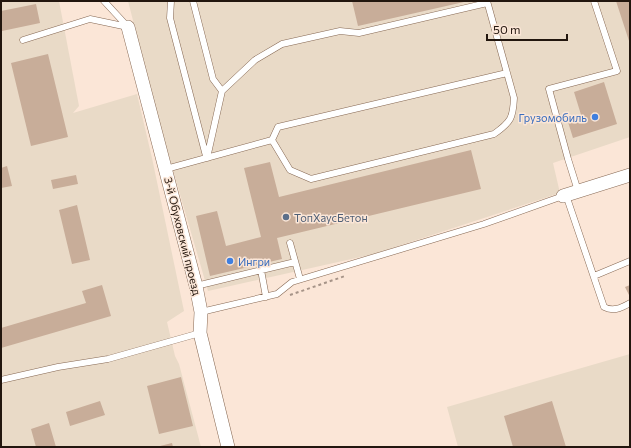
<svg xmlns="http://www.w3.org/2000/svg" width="631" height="448" font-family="Commissioner,sans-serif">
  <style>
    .industrial { fill: #e9dac7 }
    .building { fill: #c8ad99 }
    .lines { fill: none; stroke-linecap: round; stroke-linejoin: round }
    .service-casing { stroke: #866853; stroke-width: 7 }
    .minor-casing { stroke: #866853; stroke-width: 14 }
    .path { stroke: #a69488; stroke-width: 2; stroke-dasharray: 3 3; stroke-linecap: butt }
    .service { stroke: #fff; stroke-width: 6 }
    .minor { stroke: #fff; stroke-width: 13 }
    .shop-dot { fill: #3f7fe0; stroke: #fbe6d7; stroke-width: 1.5 }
    .service-dot { fill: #5c6f8a; stroke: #fbe6d7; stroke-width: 1.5 }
    .labels { text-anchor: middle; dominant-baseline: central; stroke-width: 3; stroke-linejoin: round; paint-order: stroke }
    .shop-label { font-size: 11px; fill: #366cbe; stroke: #fbe6d7; text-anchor: end }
    .service-label { font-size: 11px; fill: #4e5e75; stroke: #fbe6d7; text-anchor: start }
    .street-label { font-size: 11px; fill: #22160e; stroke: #fbe6d7 }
  </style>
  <rect width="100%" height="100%" fill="#fbe6d7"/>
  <!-- industrial -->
  <path class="industrial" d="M1 1H59L79 106 73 113 137 94 152 158 184 311 167 322 175 356 179 364 201 447H1Z
    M128 1H630V137L553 163 560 193 374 254 208 291 161 129Z
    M630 354V447H458L447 407Z"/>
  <!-- building -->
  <path class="building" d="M352 1H464V2L358 26Z
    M616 1H630V44Z
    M36 4 40 23 2 31 1 11Z
    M48 54 68 137 31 146 11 63Z
    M604 82 617 124 573 138 568 122 582 118 574 92Z
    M471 150 481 189 277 238 282 259 210 276 196 216 217 211 226 246 261 237 244 168 270 162 279 197Z
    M7 166 12 186 1 188V168Z
    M76 175 78 184 53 189 51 180Z
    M77 205 90 260 72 264 59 210Z
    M102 285 111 316 1 348V328L86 303 82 291Z
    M630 285V297L625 287Z
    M181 377 193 426 159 434 147 386Z
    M100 401 105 415 70 426 66 412Z
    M552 401 566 447H513L504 416Z
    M49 423 56 447H36L31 429Z
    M172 443 173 447H160V446Z"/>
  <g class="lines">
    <defs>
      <path id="service" d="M104 1 128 27
        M171 1 170 18 206 156
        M193 1 213 79 222 91
        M23 40 90 19 128 27
        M272 140 290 170 311 179 494 134C511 122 513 118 514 98L487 1
        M207 158 222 91 255 60 282 44 340 31 359 33 487 3
        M166 169 272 140 278 127 507 73
        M578 191 568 159 549 89 617 71 594 1
        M566 195 604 307C613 312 621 308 630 303
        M290 243 300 279
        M261 270 266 297
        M594 276 630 261
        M196 286 295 262
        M201 312 277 294 292 282 484 224 563 196
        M1 380 58 367 108 359 200 333"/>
      <path id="minor" d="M128 27 196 286 201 312 200 333 228 447
        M563 196 630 175"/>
    </defs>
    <!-- service casing -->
    <use href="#service" class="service-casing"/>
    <!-- minor casing -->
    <use href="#minor" class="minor-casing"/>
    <!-- path -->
    <path class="path" d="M290 295 345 276"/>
    <!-- service -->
    <use href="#service" class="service"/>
    <!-- minor -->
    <use href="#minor" class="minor"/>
  </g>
  <!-- markers -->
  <g class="shop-dot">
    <circle cx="595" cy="117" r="4"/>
    <circle cx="230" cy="261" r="4"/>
  </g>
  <circle class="service-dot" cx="286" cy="217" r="4"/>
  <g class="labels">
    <!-- shop labels -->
    <g class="shop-label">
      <text x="587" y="117">Грузомобиль</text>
      <text x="238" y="261" text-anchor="start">Ингри</text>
    </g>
    <!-- service labels -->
    <g class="service-label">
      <text x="294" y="217">ТопХаусБетон</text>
    </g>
    <!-- street labels -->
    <g class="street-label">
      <text transform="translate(183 236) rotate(76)">3-й Обуховский проезд</text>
    </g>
  </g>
  <!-- border -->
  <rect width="631" height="448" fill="none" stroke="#22160e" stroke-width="4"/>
  <!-- scale -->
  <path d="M487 34v6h80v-6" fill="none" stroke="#22160e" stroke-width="2"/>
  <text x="493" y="34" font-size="12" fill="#22160e" stroke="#fbe6d7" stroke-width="3" paint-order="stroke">50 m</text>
</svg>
